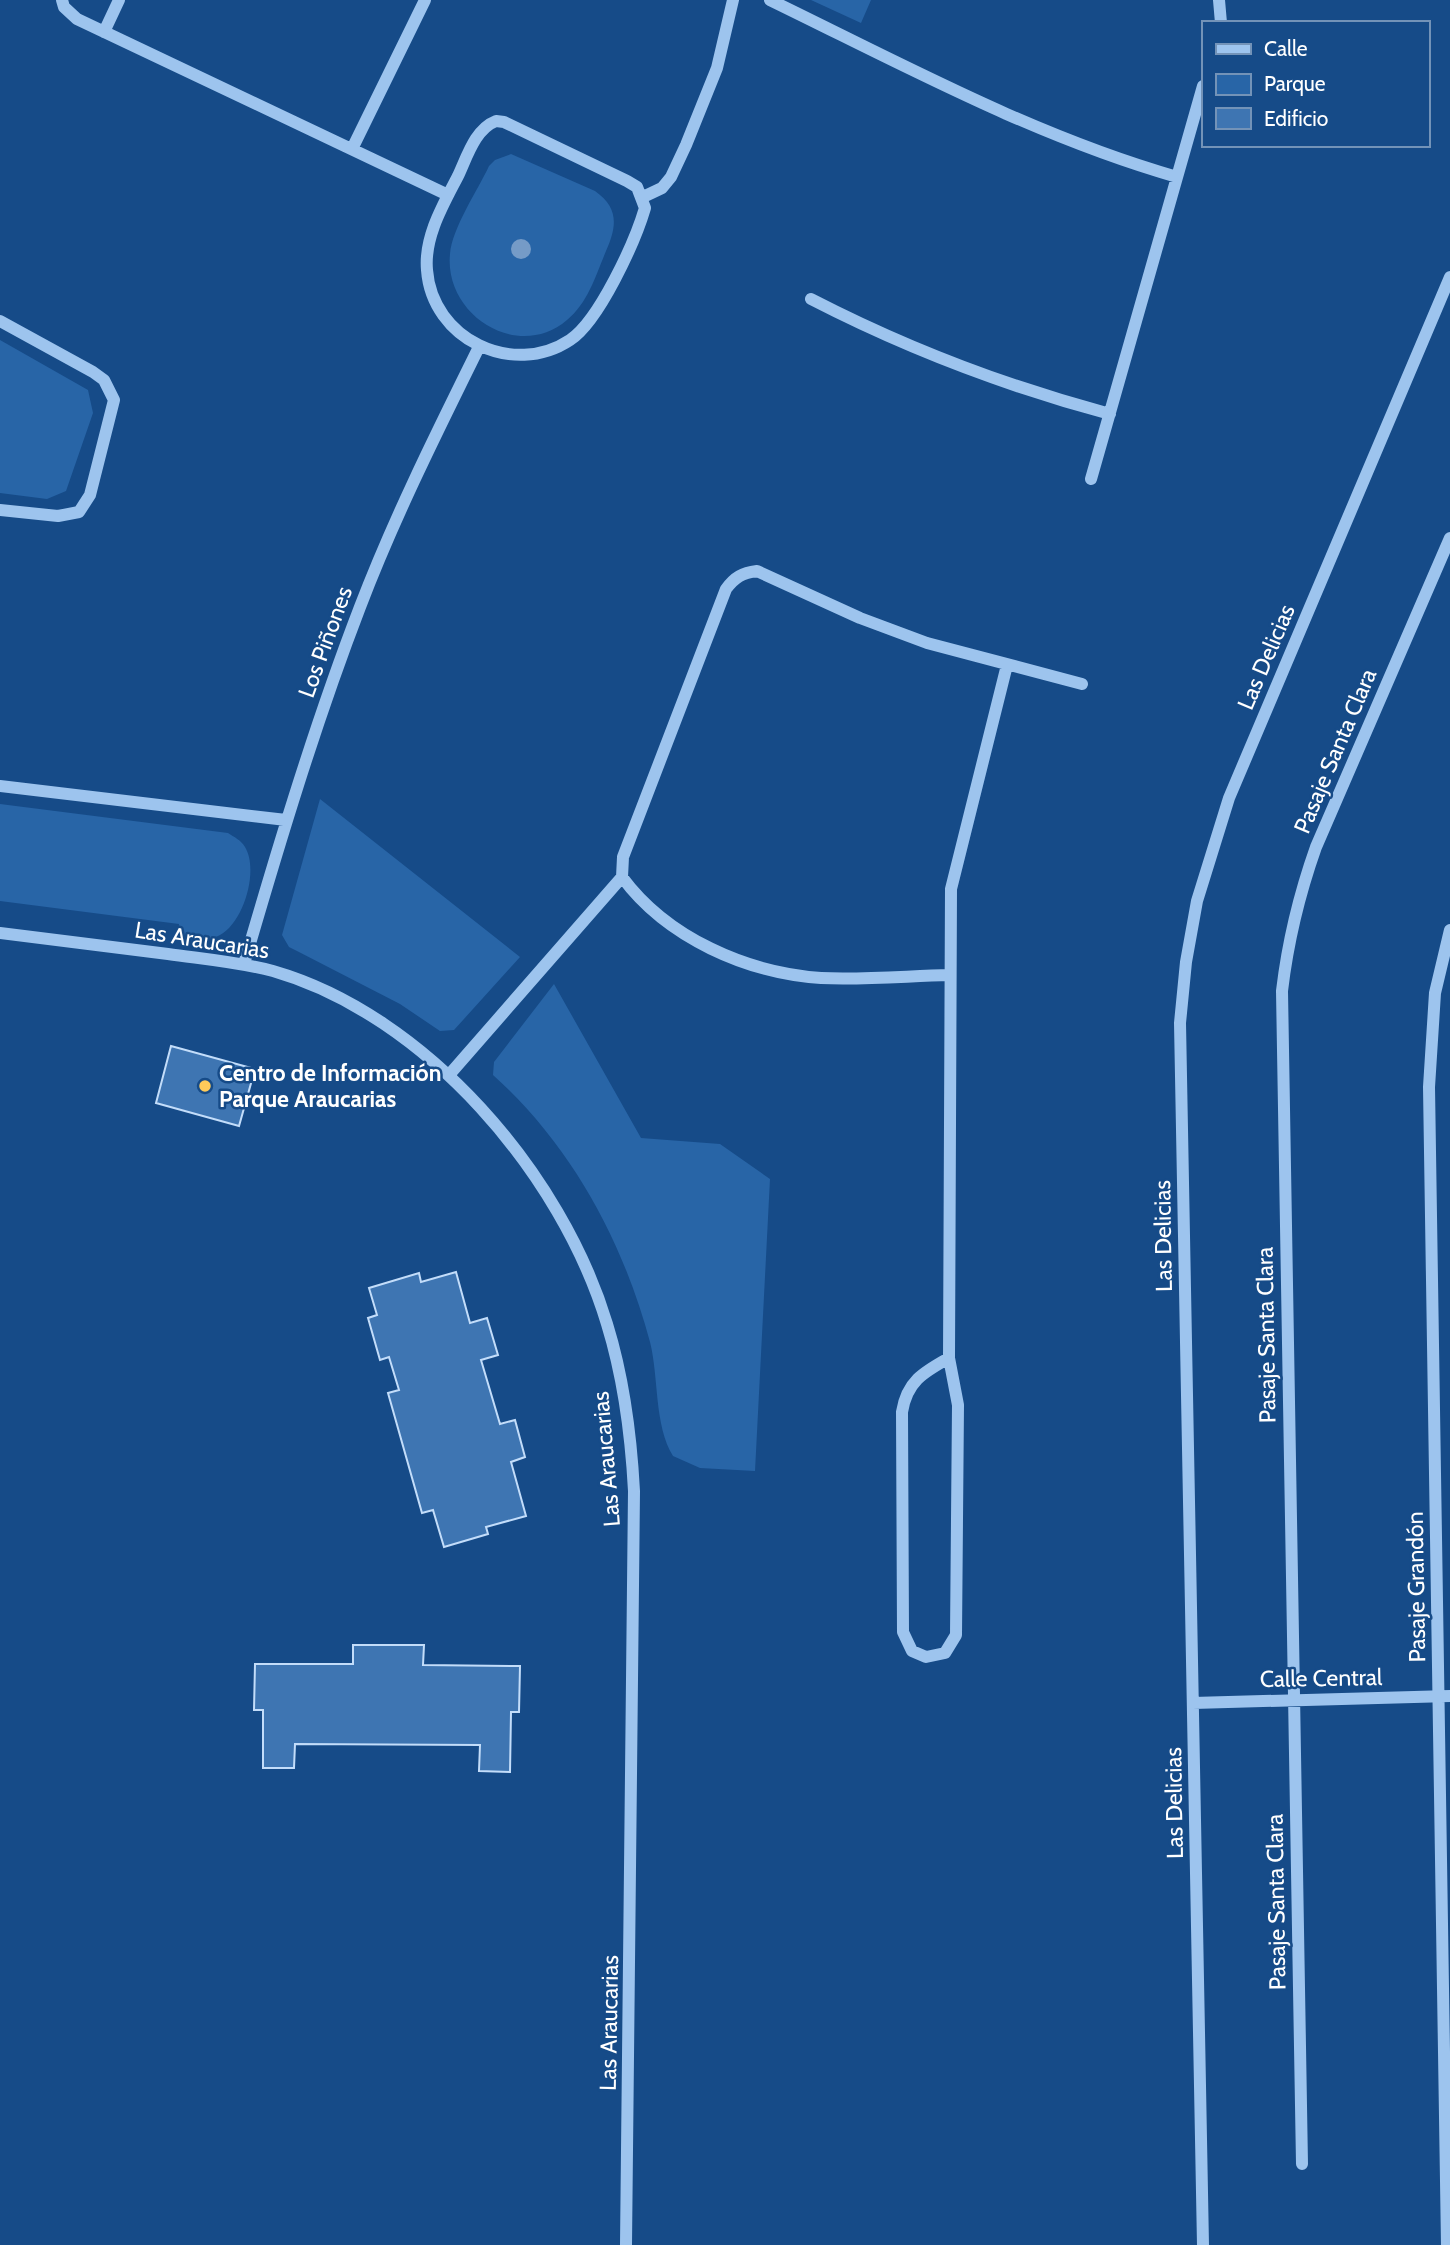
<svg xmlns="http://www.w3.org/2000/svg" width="1450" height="2245" font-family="Cabin,sans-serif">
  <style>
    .green { fill: #2865a7 }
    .building { fill: #3e75b2; stroke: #c3ddfa; stroke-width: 2 }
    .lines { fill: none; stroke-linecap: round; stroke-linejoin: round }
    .minor { stroke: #9dc4ee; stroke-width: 12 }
    .tree { fill: #759bc7 }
    .poi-dot { fill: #ffcb5a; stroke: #164b88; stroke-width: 2.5 }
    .labels { text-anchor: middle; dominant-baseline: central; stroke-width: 5; stroke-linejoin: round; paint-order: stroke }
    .street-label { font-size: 23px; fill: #fff; stroke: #164b88 }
    .poi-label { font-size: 23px; font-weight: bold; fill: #fff; stroke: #164b88; text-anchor: start }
  </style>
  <rect width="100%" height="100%" fill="#164b88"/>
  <!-- green -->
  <path class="green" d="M811 0H871L861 23Z
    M511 154 595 191C619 208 617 226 606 251 596 275 588 303 567 320 518 362 444 315 450 254 452 228 478 190 489 166L495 160Z
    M0 340 88 390 93 413 66 491 47 499 0 493Z
    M320 799 520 957 454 1030 440 1031 400 1004 297 951 289 947 282 935Z
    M0 804 228 833C234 837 241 840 245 847 259 870 244 922 220 935 207 942 192 942 178 941L179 924 0 901Z
    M554 984 641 1138 720 1144 770 1179 755 1471 700 1468 673 1456C654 1425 659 1378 650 1342 623 1241 571 1145 493 1075L494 1062Z"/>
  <!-- building -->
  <path class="building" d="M171 1046 255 1069 239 1126 156 1103Z
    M456 1272 470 1323 487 1318 498 1355 481 1360 500 1424 515 1420 525 1457 511 1462 526 1516 486 1527 488 1534 444 1547 433 1510 422 1513 388 1393 399 1390 389 1357 380 1360 368 1318 377 1315 369 1288 419 1273 421 1282Z
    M353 1645H424L423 1665 520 1666 519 1712H511L510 1772 479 1771 480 1745 295 1744 294 1768H263V1710H254L255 1664H353Z"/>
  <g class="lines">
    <!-- minor -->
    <path class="minor" d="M62 0 64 7 77 19 448 195
      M770 0C904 65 1034 136 1177 177
      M1219 0 1221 23
      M104 32 119 0
      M496 121 504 122 627 181 637 187 645 208C635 242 599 321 570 340 513 378 432 339 427 270 424 237 443 205 458 176 467 157 475 129 496 121Z
      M352 149 425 0
      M643 197 662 188 671 177 686 145 717 68 733 0
      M811 299C908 349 1005 386 1110 414
      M0 321 93 372 104 380 114 400 90 495 79 512 58 516 0 510
      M1091 479 1203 86
      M0 786 286 820
      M622 877C667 938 747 973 821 978 863 980 907 976 949 975
      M0 933C56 940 112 947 168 954 203 959 239 962 273 971 426 1015 562 1174 607 1324 624 1379 631 1434 634 1491L626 2245
      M244 964C279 844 315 724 360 607 394 518 437 432 479 347
      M449 1075 622 877 623 857 726 589C735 577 742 573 757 571L860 618 927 643 1082 684
      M949 1358C924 1372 907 1381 902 1412L903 1632 912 1651 926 1657 945 1653 956 1635 958 1405 949 1358 951 889 1007 665
      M1193 1703 1450 1696
      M1302 2164 1282 991C1288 940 1299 895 1316 847L1450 538
      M1203 2245 1180 1023 1186 962 1197 901 1229 798 1450 277
      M1447 2245 1429 1087 1435 993 1450 930"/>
  </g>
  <!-- trees -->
  <circle class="tree" cx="521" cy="249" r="10"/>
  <!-- markers -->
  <circle class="poi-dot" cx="205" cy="1086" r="7"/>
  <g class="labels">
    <!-- street labels -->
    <g class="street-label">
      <text transform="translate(325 642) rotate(-70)">Los Piñones</text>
      <text transform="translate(1266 657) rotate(-67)">Las Delicias</text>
      <text transform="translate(1335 751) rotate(-67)">Pasaje Santa Clara</text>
      <text transform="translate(202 940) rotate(9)">Las Araucarias</text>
      <text transform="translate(1163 1236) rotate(-91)">Las Delicias</text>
      <text transform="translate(1266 1335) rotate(-91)">Pasaje Santa Clara</text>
      <text transform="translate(606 1459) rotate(-95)">Las Araucarias</text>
      <text transform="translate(1416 1587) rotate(-91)">Pasaje Grandón</text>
      <text transform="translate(1321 1678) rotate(-1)">Calle Central</text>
      <text transform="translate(1174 1803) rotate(-91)">Las Delicias</text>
      <text transform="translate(1276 1902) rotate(-91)">Pasaje Santa Clara</text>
      <text transform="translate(609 2023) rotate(-89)">Las Araucarias</text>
    </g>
    <!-- poi labels -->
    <g class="poi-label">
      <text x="219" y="1073">Centro de Información<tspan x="219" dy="26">Parque Araucarias</tspan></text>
    </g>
  </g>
  <!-- legend -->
  <rect x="1202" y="21" width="228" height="126" fill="#164b88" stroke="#7393b8" stroke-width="2"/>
  <rect x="1216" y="44" width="35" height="10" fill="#9dc4ee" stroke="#7393b8" stroke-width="2"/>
  <text x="1264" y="56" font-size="21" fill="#ffffff">Calle</text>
  <rect x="1216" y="74" width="35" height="21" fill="#2865a7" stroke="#7393b8" stroke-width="2"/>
  <text x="1264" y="91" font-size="21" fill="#ffffff">Parque</text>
  <rect x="1216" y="108" width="35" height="21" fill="#3e75b2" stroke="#7393b8" stroke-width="2"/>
  <text x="1264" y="126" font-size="21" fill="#ffffff">Edificio</text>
</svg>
